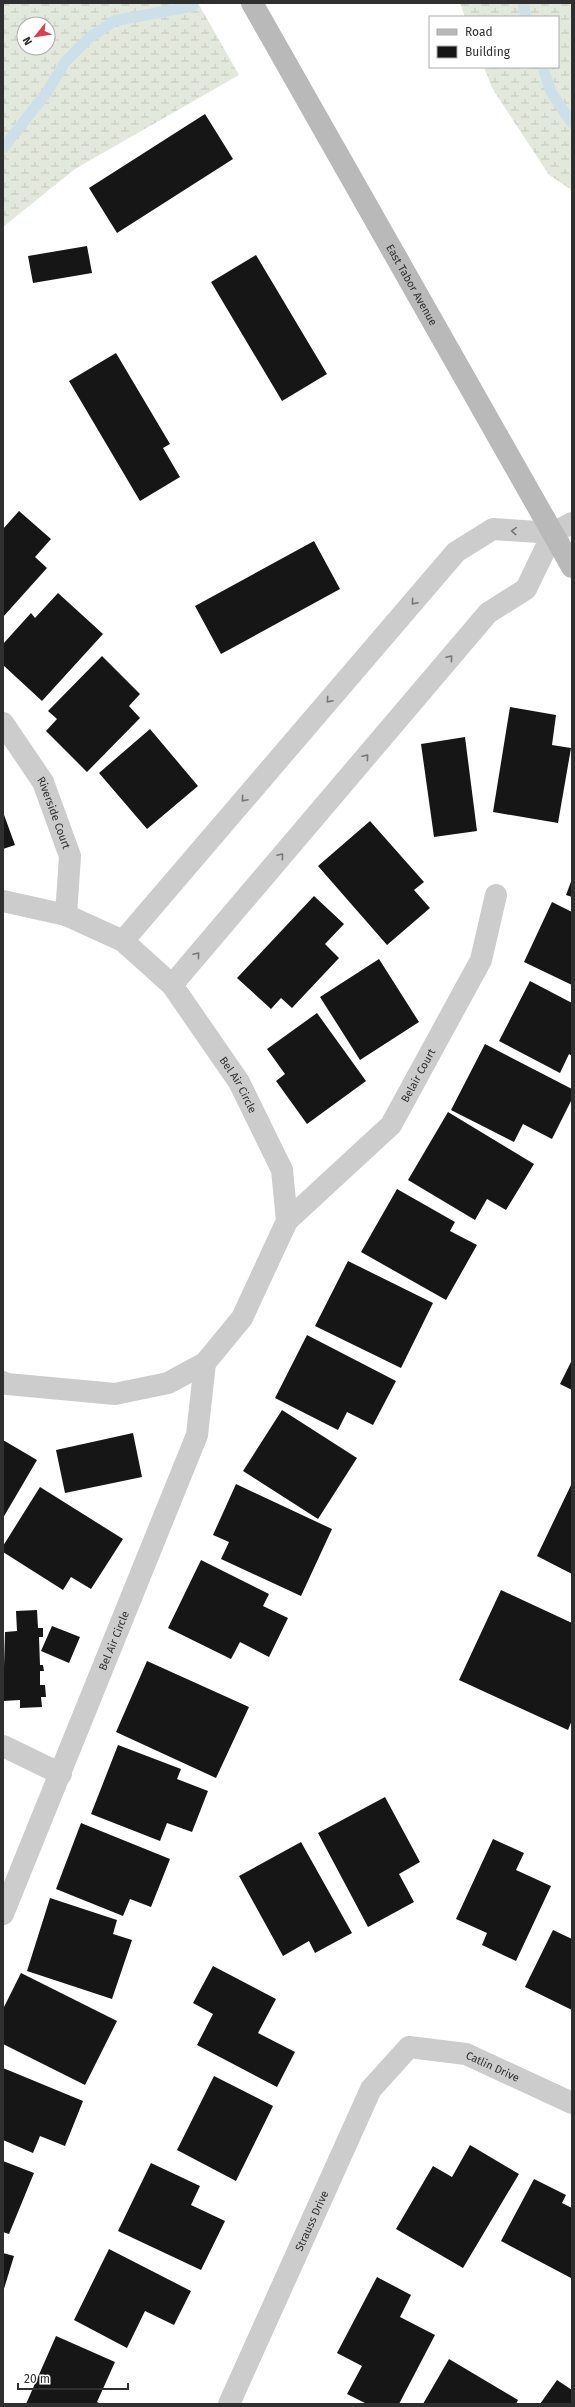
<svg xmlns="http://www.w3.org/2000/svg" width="575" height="2407" font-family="'Fira Sans',sans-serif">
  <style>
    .wetland { fill: url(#wetland-marsh); fill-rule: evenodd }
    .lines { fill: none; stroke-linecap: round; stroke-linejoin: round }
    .stream { stroke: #cde0e9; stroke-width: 11 }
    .building { fill: #161616 }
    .minor { stroke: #ccc; stroke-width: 22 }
    .secondary { stroke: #b9b9b9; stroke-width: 22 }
    .oneway { stroke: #767676 }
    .labels { text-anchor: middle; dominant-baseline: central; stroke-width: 4; stroke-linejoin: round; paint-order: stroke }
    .street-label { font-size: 11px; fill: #2f2f2f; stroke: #fff }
  </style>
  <defs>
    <pattern id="wetland-marsh" width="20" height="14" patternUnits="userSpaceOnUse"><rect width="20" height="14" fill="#e3e8dc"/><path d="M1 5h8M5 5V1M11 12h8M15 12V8" fill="none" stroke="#c3c7bd"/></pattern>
  </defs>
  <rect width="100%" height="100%" fill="#fff"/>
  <!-- wetland -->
  <path class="wetland" d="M5 3H198L239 75 75 169 3 227V4ZM24 24H48V48H24Z
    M460 3H572V190L549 175 492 88 484 67H558V17H465Z"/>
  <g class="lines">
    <!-- stream -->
    <path class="stream" d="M523 3 526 17
      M543 67 551 92 572 123
      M3 148 47 92 65 62 89 38 114 21 193 6"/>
  </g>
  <!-- building -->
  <path class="building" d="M205 114 233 159 117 233 89 188Z
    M87 246 92 273 33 283 28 256Z
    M256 255 327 374 282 401 211 282Z
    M116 353 170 444 163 448 180 477 140 501 69 381Z
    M19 511 51 539 35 557 47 568 3 617V529Z
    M314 541 340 589 221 654 195 606Z
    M58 593 103 634 42 701 3 665V644L31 613 35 618Z
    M102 656 140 694 129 706 140 718 87 772 46 731 57 719 48 711Z
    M510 707 556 715 552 745 571 748 558 823 493 812Z
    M150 729 198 786 147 829 99 773Z
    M465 737 477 831 434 837 421 744Z
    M3 812 15 845 3 849Z
    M370 821 424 882 414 890 430 908 387 945 318 866Z
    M572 879V897L566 895Z
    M314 896 344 924 325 944 339 958 292 1008 281 998 271 1009 237 978Z
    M552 902 572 912V985L524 962Z
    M379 959 419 1022 360 1060 320 997Z
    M530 981 572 1003V1056L569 1054 560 1073 499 1041Z
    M317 1013 366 1081 307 1124 276 1081 285 1074 267 1049Z
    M485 1044 572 1089V1099L552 1139 523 1124 514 1142 451 1110Z
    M448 1112 534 1164 506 1210 487 1199 475 1220 408 1180Z
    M397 1189 455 1222 450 1231 477 1245 446 1300 361 1252Z
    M348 1261 433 1303 401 1368 315 1326Z
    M307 1335 396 1381 373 1425 347 1412 338 1430 275 1398Z
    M572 1360V1390L560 1384Z
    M282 1410 357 1458 318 1519 243 1471Z
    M133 1433 142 1477 65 1493 56 1450Z
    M3 1440 37 1460 3 1518Z
    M572 1483V1574L537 1556Z
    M236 1484 332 1529 301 1596 221 1559 229 1542 213 1535Z
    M40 1487 123 1539 91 1589 71 1577 63 1590 3 1552V1546Z
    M201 1560 269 1594 263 1606 288 1618 269 1657 240 1642 231 1659 168 1628Z
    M501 1590 572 1623V1720L568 1730 459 1680Z
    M37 1610 38 1628H43V1637H39L40 1665H43L44 1671H40V1685H45L46 1697H41L42 1707 20 1708V1700L3 1701 5 1632 17 1631 16 1611Z
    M52 1626 80 1637 69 1663 41 1651Z
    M147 1661 249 1707 216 1778 116 1732Z
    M118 1745 181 1769 177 1779 208 1791 192 1832 167 1823 160 1841 91 1814Z
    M385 1797 420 1862 399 1874 414 1902 368 1927 318 1833Z
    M81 1823 170 1859 151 1907 130 1899 123 1916 56 1889Z
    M493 1839 524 1853 516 1870 551 1886 516 1961 482 1945 487 1933 456 1919Z
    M301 1842 352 1933 315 1953 309 1941 283 1956 239 1876Z
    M50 1898 117 1920 113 1934 132 1940 112 1999 27 1971Z
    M553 1930 572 1939V2010L525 1987Z
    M213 1966 276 1999 258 2033 295 2052 277 2087 197 2045 213 2014 193 2003Z
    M21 1973 117 2021 85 2085 3 2044V2009Z
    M3 2068 83 2101 65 2146 40 2136 33 2153 3 2140Z
    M214 2076 273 2106 236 2181 177 2150Z
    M470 2145 519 2174 463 2268 396 2229 433 2166 452 2177Z
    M3 2161 34 2173 9 2234 3 2232Z
    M151 2163 200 2186 191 2205 225 2221 201 2270 118 2231Z
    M534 2179 566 2195 562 2203 572 2208 571 2278 501 2241Z
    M109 2249 191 2291 174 2325 145 2311 127 2348 74 2320Z
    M3 2253 14 2256 3 2292Z
    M377 2277 411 2295 400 2317 435 2335 399 2404H367L347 2394 362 2366 337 2353Z
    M56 2336 115 2362 97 2402 101 2404H26Z
    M449 2359 518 2400 516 2404H423Z
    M557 2380 572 2390V2404H540Z"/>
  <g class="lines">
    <!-- minor -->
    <g class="minor">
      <path d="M553 533 572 523"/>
      <path id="s1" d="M3 723 43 782 70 856 66 915"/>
      <path id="s2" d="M3 901 66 915 123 941 172 985 239 1082 282 1170 287 1221 242 1318 205 1363 168 1383 115 1394 7 1384 3 1382"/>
      <path d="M123 941 456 552 493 529 553 533"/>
      <path d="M172 985 488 613 526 589 553 533"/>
      <path id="s3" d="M287 1221 391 1125 481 960 496 895"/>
      <path d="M3 1746 61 1774"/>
      <path id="s4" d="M3 1914 197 1435 205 1363"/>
      <path id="s5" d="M229 2404 371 2089 409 2047 466 2054 572 2103"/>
    </g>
    <!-- secondary -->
    <path class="secondary" id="s6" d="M252 3 572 567"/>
  </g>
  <!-- one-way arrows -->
  <defs><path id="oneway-chevron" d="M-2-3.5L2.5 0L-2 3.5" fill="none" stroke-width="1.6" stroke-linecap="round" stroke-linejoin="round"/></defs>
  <g class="oneway">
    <use href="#oneway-chevron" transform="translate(514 531) rotate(-177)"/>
    <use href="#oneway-chevron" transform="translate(414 602) rotate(131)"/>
    <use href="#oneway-chevron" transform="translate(450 658) rotate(-50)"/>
    <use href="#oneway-chevron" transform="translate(329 700) rotate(131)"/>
    <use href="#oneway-chevron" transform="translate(366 757) rotate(-50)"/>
    <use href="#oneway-chevron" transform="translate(244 799) rotate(131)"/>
    <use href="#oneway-chevron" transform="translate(281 856) rotate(-50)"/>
    <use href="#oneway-chevron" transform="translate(197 955) rotate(-50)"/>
  </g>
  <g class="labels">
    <!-- street labels -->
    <g class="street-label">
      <text stroke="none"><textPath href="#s6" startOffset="324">East Tabor Avenue</textPath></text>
      <text stroke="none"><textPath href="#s1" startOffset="104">Riverside Court</textPath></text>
      <text stroke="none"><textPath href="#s3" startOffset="198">Belair Court</textPath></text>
      <text stroke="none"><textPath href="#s2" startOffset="313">Bel Air Circle</textPath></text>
      <text stroke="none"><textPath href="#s4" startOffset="295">Bel Air Circle</textPath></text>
      <text stroke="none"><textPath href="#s5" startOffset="489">Catlin Drive</textPath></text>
      <text stroke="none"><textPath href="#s5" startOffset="201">Strauss Drive</textPath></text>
    </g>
  </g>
  <!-- border -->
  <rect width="575" height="2407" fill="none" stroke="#2f2f2f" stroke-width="8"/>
  <!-- legend -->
  <rect x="429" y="16" width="130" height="52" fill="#ffffff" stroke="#acacac"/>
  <rect x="437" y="29" width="20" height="6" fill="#b9b9b9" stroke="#acacac"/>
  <text x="465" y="36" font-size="12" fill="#2f2f2f">Road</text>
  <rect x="437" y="46" width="20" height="12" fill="#161616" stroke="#acacac"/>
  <text x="465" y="56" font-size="12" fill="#2f2f2f">Building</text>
  <!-- north arrow -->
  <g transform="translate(36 36) rotate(240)"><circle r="19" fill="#ffffff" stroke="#acacac"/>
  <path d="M0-3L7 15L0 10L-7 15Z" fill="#d54257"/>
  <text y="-6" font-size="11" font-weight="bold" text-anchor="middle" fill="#2f2f2f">N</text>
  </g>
  <!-- scale -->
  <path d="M18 2383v6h110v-6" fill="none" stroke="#2f2f2f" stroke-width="2"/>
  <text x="24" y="2383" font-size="12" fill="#2f2f2f" stroke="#ffffff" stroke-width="3" paint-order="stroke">20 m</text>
</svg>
